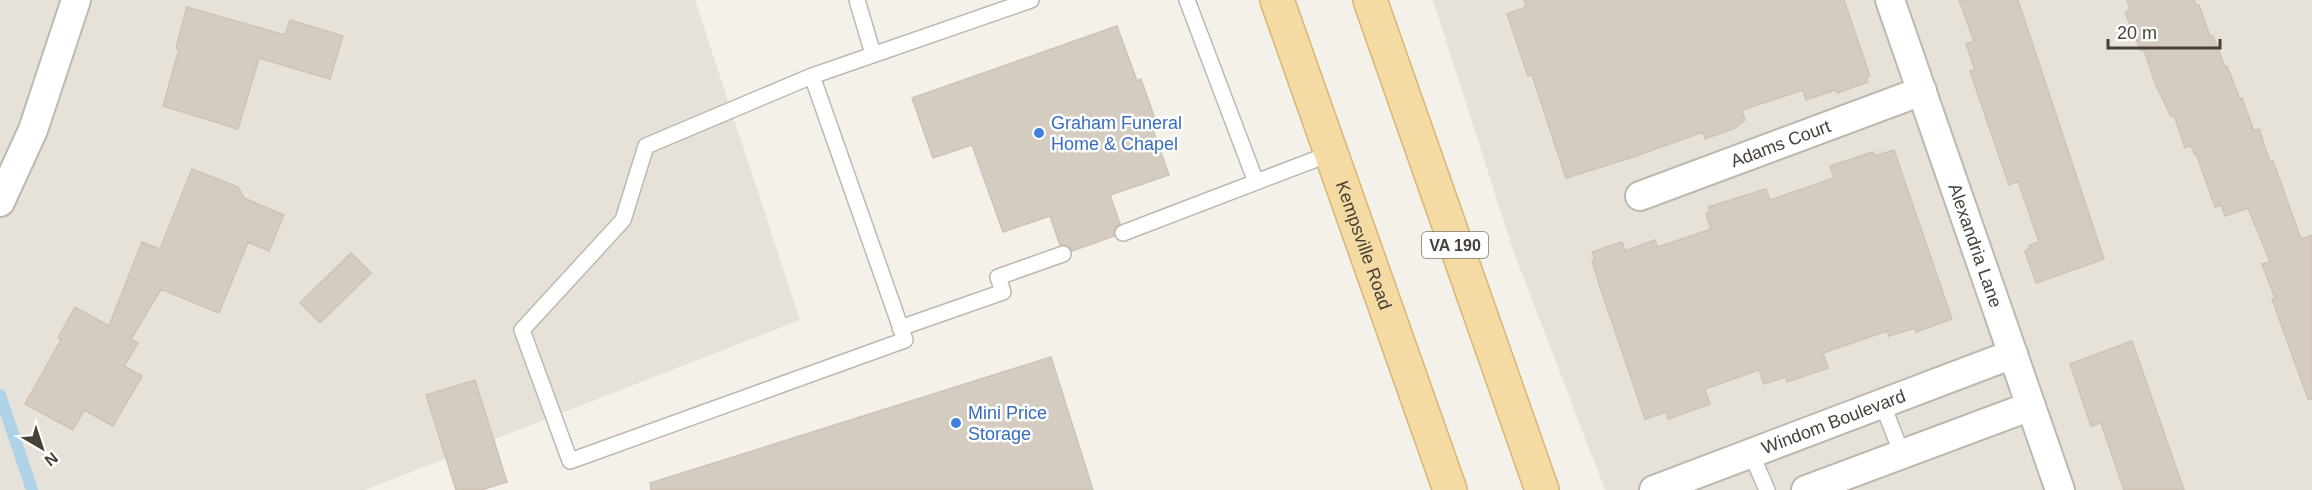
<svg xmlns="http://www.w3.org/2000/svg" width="2312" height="490" font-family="Arial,sans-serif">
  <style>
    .residential { fill: #e7e2d9 }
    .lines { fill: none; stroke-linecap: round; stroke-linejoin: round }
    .stream { stroke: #aed3e9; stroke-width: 12 }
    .building { fill: #d4ccc1; stroke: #cec3b5; stroke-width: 1.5 }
    .service-casing { stroke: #beb8ae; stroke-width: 18 }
    .minor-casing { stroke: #beb8ae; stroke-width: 32 }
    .primary-casing { stroke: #d8b675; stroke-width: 36 }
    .service { stroke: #fff; stroke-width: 15 }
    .minor { stroke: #fff; stroke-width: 28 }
    .primary { stroke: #f4daa3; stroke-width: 33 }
    .shop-dot { fill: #3f7fe0; stroke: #fff; stroke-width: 2 }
    .labels { text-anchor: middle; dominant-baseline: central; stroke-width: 5; stroke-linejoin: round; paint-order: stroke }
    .shield { fill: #fff; stroke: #7e7a74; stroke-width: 1.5 }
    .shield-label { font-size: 16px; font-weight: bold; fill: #474139 }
    .shop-label { font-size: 18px; fill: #366cbe; stroke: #fff; text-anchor: start }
    .street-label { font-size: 18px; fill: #474139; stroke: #fff }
  </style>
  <rect width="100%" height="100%" fill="#f4f1eb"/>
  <!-- residential -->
  <path class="residential" d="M0 0H695L800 320 365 490H0Z
    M1433 0H2312V490H1605L1513 250Z"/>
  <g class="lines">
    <!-- stream -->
    <path class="stream" d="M0 395 32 490"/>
  </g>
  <!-- building -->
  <path class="building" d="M1524 0H1844L1870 76 1866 77 1868 82 1837 93 1835 90 1806 100 1803 90 1742 110 1745 120 1735 128 1705 139 1703 132 1633 157 1566 178 1532 75 1528 76 1507 14 1526 7Z
    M1959 0H2018L2104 259 2036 283 2025 251 2030 248 2029 245 2039 242 2018 181 2009 185 1970 71 1975 70 1966 44 1974 41Z
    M2127 0H2194L2196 5H2199L2210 36H2213L2225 67 2227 66 2240 99 2242 98 2254 131 2259 129 2270 162 2273 161 2301 239 2312 235V399H2308L2272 299 2275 298 2262 264 2270 262 2248 208 2225 216 2221 205 2215 207 2196 153 2194 154 2191 145 2185 148 2174 115 2171 117 2155 83 2144 50 2141 51 2125 12 2130 9Z
    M187 7 285 35 290 20 343 36 330 79 259 58 238 129 163 106 179 49 176 48Z
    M1117 26 1137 81 1141 79 1155 119 1150 121 1169 175 1110 195 1120 224 1115 227 1114 236 1072 251 1069 246 1060 245 1050 216 1003 232 972 145 933 158 912 98Z
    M1894 150 1952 319 1916 332 1915 328 1889 336 1887 331 1823 353 1828 368 1787 382 1785 377 1764 384 1759 370 1705 389 1710 404 1668 419 1666 412 1645 419 1600 287 1592 261 1595 259 1592 252 1622 242 1625 251 1655 240 1658 247 1711 229 1706 214 1710 212 1708 207 1766 189 1770 200 1834 178 1830 166 1873 152 1875 156Z
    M192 169 238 187 244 198 284 215 269 251 248 242 219 313 161 289 131 339 138 343 124 366 142 376 113 426 84 410 73 430 25 404 61 340 58 338 75 307 109 326 142 242 160 249Z
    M351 253 371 273 320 323 300 303Z
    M2132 341 2184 490H2124L2101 423 2091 426 2070 364Z
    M1051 357 1093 490H651L650 483Z
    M475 380 507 482 481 490H456L426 395Z"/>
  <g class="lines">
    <defs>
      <path id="service" d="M857 0 873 54
        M1187 0 1256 182
        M812 76 905 340 570 461 522 330 623 220 646 146 812 76 1031 0
        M1123 233 1332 153
        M900 328 1003 292 998 277 1063 254
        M1882 403 1902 454
        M1751 453 1767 490"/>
      <g id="minor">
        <path id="s1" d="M1890 0 2060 490"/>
        <path id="s2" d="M1640 196 1922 91"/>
        <path d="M0 202 33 130 76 0"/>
        <path id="s3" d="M1654 490 2013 354"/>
        <path d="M1806 490 2031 406"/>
      </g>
      <g id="primary">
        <path id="s4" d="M1277 0 1450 490"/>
        <path d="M1370 0 1542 490"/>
      </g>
    </defs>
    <!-- service casing -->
    <use href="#service" class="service-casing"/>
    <!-- minor casing -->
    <use href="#minor" class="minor-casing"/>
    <!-- primary casing -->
    <use href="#primary" class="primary-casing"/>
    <!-- service -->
    <use href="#service" class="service"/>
    <!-- minor -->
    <use href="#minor" class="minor"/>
    <!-- primary -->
    <use href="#primary" class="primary"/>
  </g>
  <!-- markers -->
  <g class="shop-dot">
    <circle cx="1039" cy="133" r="6"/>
    <circle cx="956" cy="423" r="6"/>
  </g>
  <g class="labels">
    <!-- shield labels -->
    <rect class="shield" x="1422" y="232" width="66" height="26" rx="4.5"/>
    <g class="shield-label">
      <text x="1455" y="245">VA 190</text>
    </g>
    <!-- shop labels -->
    <g class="shop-label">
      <text x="1051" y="123">Graham Funeral<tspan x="1051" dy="21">Home &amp; Chapel</tspan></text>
      <text x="968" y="413">Mini Price<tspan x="968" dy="21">Storage</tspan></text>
    </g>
    <!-- street labels -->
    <g class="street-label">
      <text stroke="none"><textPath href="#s2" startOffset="150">Adams Court</textPath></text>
      <text stroke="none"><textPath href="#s4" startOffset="260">Kempsville Road</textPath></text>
      <text stroke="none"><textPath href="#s1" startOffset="260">Alexandria Lane</textPath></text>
      <text stroke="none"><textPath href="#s3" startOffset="192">Windom Boulevard</textPath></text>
    </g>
  </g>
  <!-- north arrow -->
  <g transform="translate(42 448) rotate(141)" stroke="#ffffff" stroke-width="4.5" paint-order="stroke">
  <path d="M0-4.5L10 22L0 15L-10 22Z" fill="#474139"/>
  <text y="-9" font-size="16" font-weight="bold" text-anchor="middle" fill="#474139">N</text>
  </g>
  <!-- scale -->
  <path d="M2108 39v9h112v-9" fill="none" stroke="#474139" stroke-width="3"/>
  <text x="2117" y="39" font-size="18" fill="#474139" stroke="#ffffff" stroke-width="4.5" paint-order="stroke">20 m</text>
</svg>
